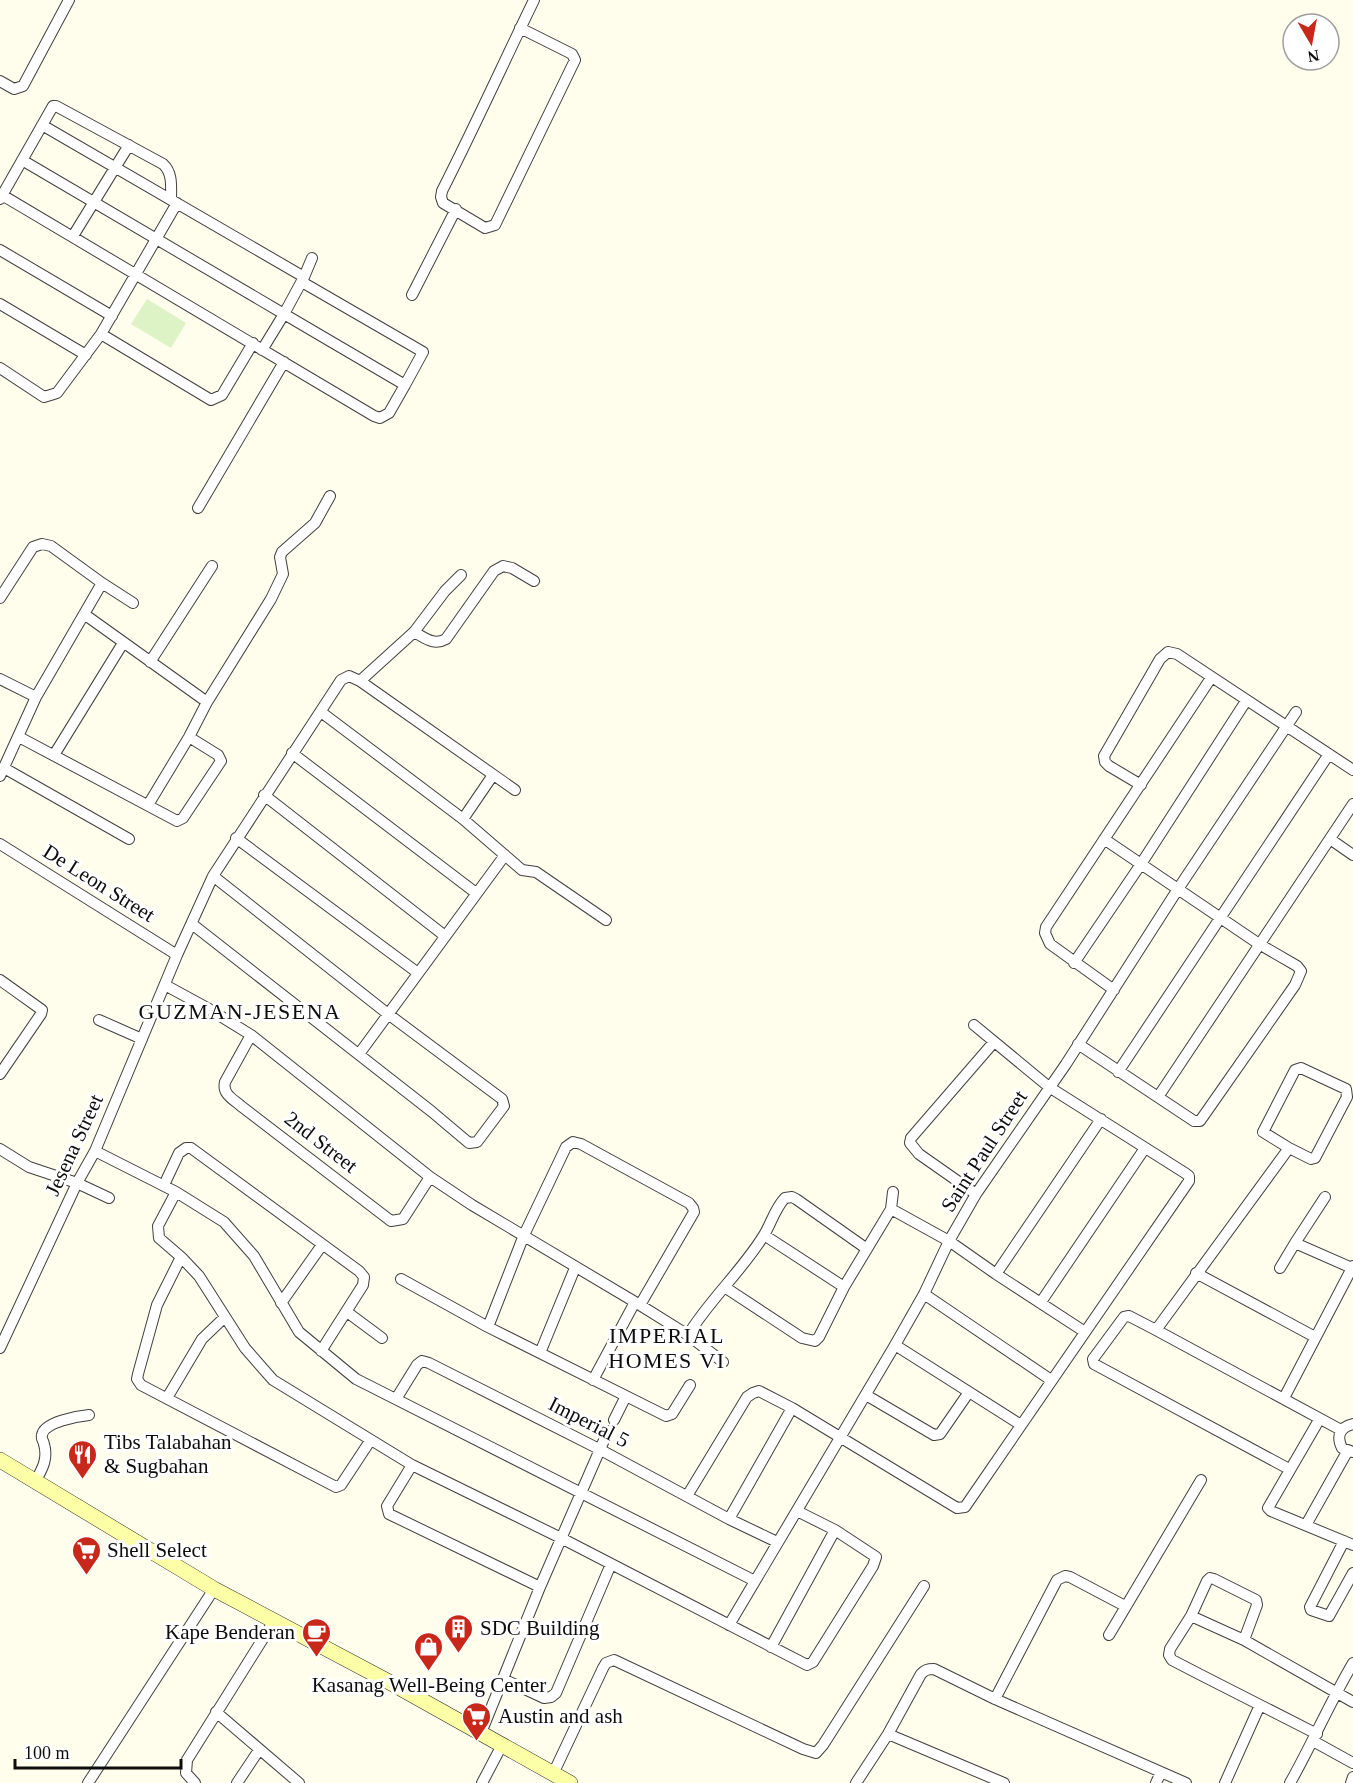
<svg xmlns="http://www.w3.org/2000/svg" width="1353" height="1783" font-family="Georgia,serif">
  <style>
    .pitch { fill: #ddf3c5 }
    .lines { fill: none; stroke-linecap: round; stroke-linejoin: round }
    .street-casing { stroke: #404040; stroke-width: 12 }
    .secondary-casing { stroke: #2f2f2f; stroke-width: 16 }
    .street { stroke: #fff; stroke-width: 10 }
    .secondary { stroke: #fdffa7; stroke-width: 15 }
    .labels { text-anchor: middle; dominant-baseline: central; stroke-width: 6; stroke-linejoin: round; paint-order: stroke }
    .street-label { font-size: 21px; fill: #0d0d0d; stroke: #fff }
    .poi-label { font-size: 21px; fill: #0d0d0d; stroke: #fff; text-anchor: start }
    .neighbourhood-label { font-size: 22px; letter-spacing: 1.5px; fill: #0d0d0d; stroke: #fff }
  </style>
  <rect width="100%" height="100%" fill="#fffeec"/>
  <!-- pitch -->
  <path class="pitch" d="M147 299 186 323 171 348 131 324Z"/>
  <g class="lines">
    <defs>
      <path id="street" d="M520 28 572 54 575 60 495 225 485 228 443 203 441 197 442 191C474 128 503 64 534 0
        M0 81 14 89 23 86 69 0
        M22 160 284 314 262 350
        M2 195 374 416 380 418 389 413 405 385 284 314 304 277 42 125
        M0 199 53 106H56L163 164C173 173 171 187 171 200
        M73 236 129 145
        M0 250 112 316
        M304 277 312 258
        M302 282 423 352 405 385
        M412 295 456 209
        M0 304 86 355
        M101 334 211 400 222 395 253 343
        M0 368 44 397 57 393 101 334 177 203
        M198 508 284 362
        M0 598 33 547 42 544 51 546 102 583 133 603
        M84 614 207 702
        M414 632C425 638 434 646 446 639L494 571 503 566 512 568 534 581
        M150 662 212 566
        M0 679 36 697
        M360 681 414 632 445 591 461 575
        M321 712 463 819 522 870 536 872 606 920
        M19 737 177 821 183 818 221 761 218 755 189 737
        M292 753 476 893
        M54 755 123 643
        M4 768 129 839
        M0 776 36 697 102 583
        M1141 785 1109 766 1105 762 1104 756 1160 659 1168 652 1177 654 1353 770
        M264 795 445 936
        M148 805 189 737 207 702 271 599 283 574 280 557 282 552 315 523 330 496
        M463 819 493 775
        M236 838 418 973
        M1330 839 1353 855
        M0 844 177 955
        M192 924 431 1111 469 1143 477 1142 504 1106 502 1099 388 1014 213 876
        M1074 963 1141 864 1246 701
        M0 980 42 1010 41 1014 0 1074
        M165 985 209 1009 251 1035 430 1177 472 1205 635 1302 688 1335 723 1362
        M1114 990 1050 944 1045 933 1046 927 1211 678
        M99 1020 142 1039
        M251 1035 225 1082C222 1094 233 1099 241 1106L391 1221 403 1219 430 1177
        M1078 1044 1194 1121H1200L1295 985 1301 971 1297 966 1259 944 1104 839
        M359 1054 505 855
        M1118 1072 1329 754
        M1158 1097 1353 804
        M0 1149 29 1167 77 1183 109 1198
        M95 1151 176 1192 224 1222 254 1256 299 1332 356 1379 755 1581
        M164 1185 179 1153 186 1148H191L359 1271 364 1277 363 1285 321 1351
        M176 1192 158 1226 159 1238 181 1257 199 1276 245 1348 273 1380 412 1465 561 1538 807 1665 813 1662 873 1566 876 1557 835 1530 797 1511
        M976 1194 919 1154 910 1143 911 1138 994 1042
        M1325 1197 1295 1243 1352 1268
        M891 1209 893 1192
        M764 1235 844 1287
        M181 1257 157 1305 138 1374 137 1379 141 1385 336 1487 341 1485 370 1441
        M1280 1268 1295 1243
        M1196 1273 1315 1337
        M996 1274 1101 1119
        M401 1279 488 1327 666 1416 672 1414 690 1385
        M726 1288 802 1338 815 1341 819 1337 844 1287 891 1209 949 1241 996 1274 1085 1332
        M924 1294 1051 1380
        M1041 1302 1145 1148
        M281 1303 322 1245
        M347 1312 382 1338
        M488 1327 524 1235 566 1147 573 1142 581 1144 689 1203 693 1208 694 1212 640 1305 635 1302 593 1380
        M1156 1330 1341 1430
        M688 1335C710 1299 742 1271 764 1235 771 1224 775 1208 785 1198L792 1197 796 1199 867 1249
        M895 1345 1021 1425
        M0 1348 77 1183 95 1151 177 955 213 876 341 680 349 676 360 681 515 790
        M540 1353 575 1268
        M866 1395 934 1435 940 1434 969 1392
        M167 1398 202 1339 225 1317
        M1284 1398 1353 1266
        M396 1399 417 1365 422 1361 429 1363 599 1449 729 1519 777 1542
        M614 1420 626 1396
        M1319 1420 1268 1508 1271 1511 1353 1545
        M1353 1424C1340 1427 1336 1436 1342 1448L1353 1452
        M412 1465 387 1506 389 1514 540 1587
        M1289 1469 1094 1364 1093 1359 1124 1317 1129 1316 1156 1330 1289 1148 1263 1132 1295 1070 1301 1068 1346 1089 1347 1097 1315 1158 1311 1159 1289 1148
        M36 1480C43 1468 48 1458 44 1444 43 1439 41 1440 42 1435 44 1422 78 1416 89 1415
        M687 1496 747 1397 753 1393 759 1391 792 1408 957 1508 965 1507 1189 1181V1176L1185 1173 1049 1087 974 1025
        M729 1519 792 1408
        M1306 1525 1347 1452
        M1344 1541 1310 1607 1311 1610 1329 1616 1353 1573
        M1191 1616 1244 1640 1353 1702
        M729 1625 895 1345 924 1294 949 1241 976 1194 1066 1064 1178 889 1296 712
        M1109 1635 1201 1480
        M1244 1640 1257 1605 1256 1600 1214 1579 1210 1578 1207 1581 1191 1616 1170 1649 1169 1655 1172 1660 1199 1674 1317 1734
        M771 1647 835 1530
        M503 1679 544 1698 551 1697 556 1693 611 1564
        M995 1699 1057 1580 1065 1576 1070 1577 1125 1606
        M216 1712 299 1783
        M481 1733 540 1587 608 1431
        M888 1734 1004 1783
        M1313 1741 1353 1763
        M553 1774 603 1668 606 1663 614 1660 803 1749 816 1753 823 1745 924 1586
        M88 1783 214 1589
        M195 1783 186 1773 187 1760 274 1621
        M237 1783 259 1750
        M482 1783 502 1745
        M856 1783 888 1734 921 1674C925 1670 927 1669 934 1669L995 1699 1186 1783
        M1156 1783 1161 1772
        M1225 1783 1260 1705
        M1290 1783C1312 1744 1330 1702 1353 1663
        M1351 1783 1353 1777"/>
      <path id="secondary" d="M0 1460 214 1589 391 1683 570 1783"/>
    </defs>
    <!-- street casing -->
    <use href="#street" class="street-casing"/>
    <!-- secondary casing -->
    <use href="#secondary" class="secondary-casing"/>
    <!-- street -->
    <use href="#street" class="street"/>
    <!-- secondary -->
    <use href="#secondary" class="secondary"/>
  </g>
  <!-- icons -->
  <defs>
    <symbol id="restaurant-pin" viewBox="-11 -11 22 30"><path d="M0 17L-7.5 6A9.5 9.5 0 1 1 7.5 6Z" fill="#c82819" stroke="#fff"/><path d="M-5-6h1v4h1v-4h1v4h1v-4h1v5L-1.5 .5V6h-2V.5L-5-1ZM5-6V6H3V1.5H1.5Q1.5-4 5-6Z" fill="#fff"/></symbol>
    <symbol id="supermarket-pin" viewBox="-11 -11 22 30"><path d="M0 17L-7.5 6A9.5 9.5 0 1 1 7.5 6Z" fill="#c82819" stroke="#fff"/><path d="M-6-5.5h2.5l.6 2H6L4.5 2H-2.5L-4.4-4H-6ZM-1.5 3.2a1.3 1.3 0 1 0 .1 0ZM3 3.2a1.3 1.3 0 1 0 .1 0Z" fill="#fff"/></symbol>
    <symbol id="building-pin" viewBox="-11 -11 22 30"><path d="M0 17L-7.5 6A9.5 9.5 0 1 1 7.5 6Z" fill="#c82819" stroke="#fff"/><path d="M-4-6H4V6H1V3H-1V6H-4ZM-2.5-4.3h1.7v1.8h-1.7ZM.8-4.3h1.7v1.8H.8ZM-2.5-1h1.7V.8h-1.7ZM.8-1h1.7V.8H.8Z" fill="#fff"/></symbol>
    <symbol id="cafe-pin" viewBox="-11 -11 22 30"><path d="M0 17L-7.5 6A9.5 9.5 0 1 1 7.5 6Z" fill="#c82819" stroke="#fff"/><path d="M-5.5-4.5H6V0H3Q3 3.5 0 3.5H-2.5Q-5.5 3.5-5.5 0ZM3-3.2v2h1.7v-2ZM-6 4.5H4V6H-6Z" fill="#fff"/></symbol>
    <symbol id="shop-pin" viewBox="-11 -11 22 30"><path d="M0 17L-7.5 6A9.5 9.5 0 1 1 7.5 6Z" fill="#c82819" stroke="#fff"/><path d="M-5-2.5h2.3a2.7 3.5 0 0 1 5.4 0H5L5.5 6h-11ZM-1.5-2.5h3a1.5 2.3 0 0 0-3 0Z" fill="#fff"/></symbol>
  </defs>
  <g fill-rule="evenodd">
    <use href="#restaurant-pin" x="66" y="1438" width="33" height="45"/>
    <use href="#supermarket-pin" x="70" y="1534" width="33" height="45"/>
    <use href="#building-pin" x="442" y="1612" width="33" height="45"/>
    <use href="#cafe-pin" x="300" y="1616" width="33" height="45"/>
    <use href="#shop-pin" x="412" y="1630" width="33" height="45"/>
    <use href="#supermarket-pin" x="460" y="1700" width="33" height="45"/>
  </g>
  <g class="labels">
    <!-- street labels -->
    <g class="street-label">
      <text transform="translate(99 883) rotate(32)">De Leon Street</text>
      <text transform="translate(321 1142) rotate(38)">2nd Street</text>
      <text transform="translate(74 1145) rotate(-65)">Jesena Street</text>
      <text transform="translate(984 1151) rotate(-57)">Saint Paul Street</text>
      <text transform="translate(589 1422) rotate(27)">Imperial 5</text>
    </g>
    <!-- poi labels -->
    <g class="poi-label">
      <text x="104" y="1442">Tibs Talabahan<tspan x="104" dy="24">&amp; Sugbahan</tspan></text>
      <text x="107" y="1550">Shell Select</text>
      <text x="480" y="1628">SDC Building</text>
      <text x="295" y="1632" text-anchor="end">Kape Benderan</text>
      <text x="429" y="1685" text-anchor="middle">Kasanag Well-Being Center</text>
      <text x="498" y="1716">Austin and ash</text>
    </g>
    <!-- neighbourhood labels -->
    <g class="neighbourhood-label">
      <text x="240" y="1011">GUZMAN-JESENA</text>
      <text x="667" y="1335">IMPERIAL<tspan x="667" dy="25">HOMES VI</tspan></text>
    </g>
  </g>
  <!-- north arrow -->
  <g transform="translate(1311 42) rotate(170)"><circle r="28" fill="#ffffff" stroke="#9e9e9e" stroke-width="1.5"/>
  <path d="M0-4.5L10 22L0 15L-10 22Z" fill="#c82819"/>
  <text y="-9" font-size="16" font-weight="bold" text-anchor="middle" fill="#0d0d0d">N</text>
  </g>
  <!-- scale -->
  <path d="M15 1759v9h166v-9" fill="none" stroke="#0d0d0d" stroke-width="3"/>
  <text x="24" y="1759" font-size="18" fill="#0d0d0d" stroke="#ffffff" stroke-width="4.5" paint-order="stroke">100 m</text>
</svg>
